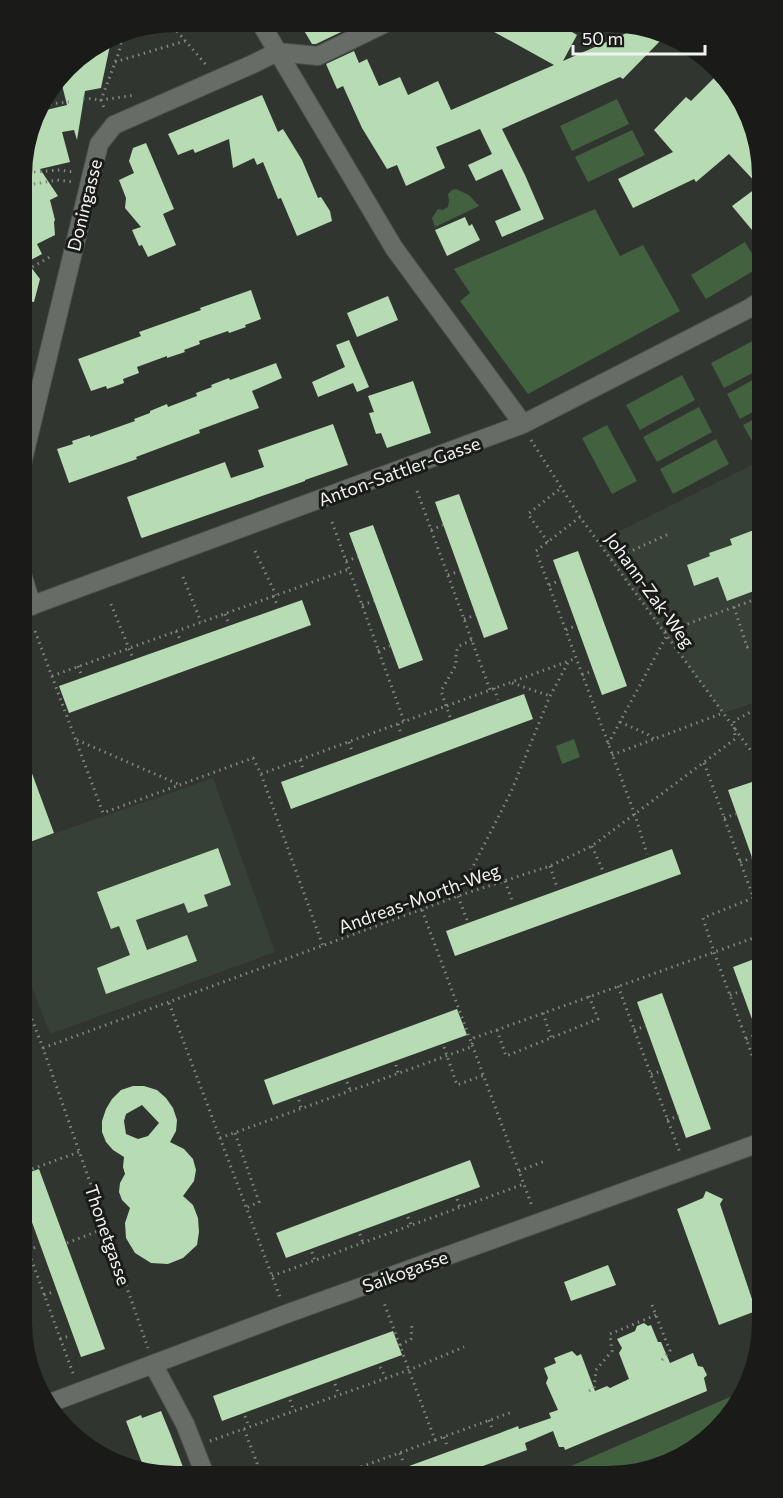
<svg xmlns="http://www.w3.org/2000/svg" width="783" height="1498" font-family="Commissioner,sans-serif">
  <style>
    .built { fill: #374036 }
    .green { fill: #42613f }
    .building { fill: #b7dbb3; fill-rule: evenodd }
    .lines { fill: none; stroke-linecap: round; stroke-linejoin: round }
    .minor-casing { stroke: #4c504c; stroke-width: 20 }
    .path { stroke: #828681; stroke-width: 3; stroke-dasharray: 1.5 4.5; stroke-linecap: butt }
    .minor { stroke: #686c67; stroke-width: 18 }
    .labels { text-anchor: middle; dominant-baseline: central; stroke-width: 6; stroke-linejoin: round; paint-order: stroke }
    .street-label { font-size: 18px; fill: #f1f3f0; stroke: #1a1b19 }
  </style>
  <rect width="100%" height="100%" fill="#303530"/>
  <!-- built -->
  <path class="built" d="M762 460V700L723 713 598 542Z
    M213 778 275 952 50 1034 21 959 22 845Z"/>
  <!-- green -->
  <path class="green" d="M617 99 629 124 572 151 560 126Z
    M632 130 645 155 588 182 575 157Z
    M456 189 469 195 479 206 435 227 432 218 438 209 442 210 448 207 449 201 448 194 452 190Z
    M595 209 620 256 643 245 680 311 528 394 460 301 470 293 454 269Z
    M745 242 760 267 706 299 691 275Z
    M762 336V368L724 388 711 363Z
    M682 375 695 400 640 430 626 405Z
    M762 375V407L740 419 727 394Z
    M699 407 712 432 657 462 643 437Z
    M762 415V448L757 450 743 425Z
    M607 425 637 481 612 494 582 438Z
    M716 439 729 464 673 494 660 469Z
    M574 739 580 757 562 764 556 746Z
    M739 1393 730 1417 657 1469 562 1470Z"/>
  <!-- building -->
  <path class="building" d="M299 22H362L316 44H312Z
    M478 23H557L577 35 563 61 629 32 620 24H637L656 33 662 39 623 79 620 77 502 129 525 175 544 219 502 237 495 221 521 210 502 169 476 181 468 165 492 154 480 129 436 147 445 168 406 186 397 165 387 169 362 128 343 86 337 89 326 64 354 51 359 63 367 59 379 86 400 77 408 95 438 81 451 110 554 65Z
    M112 36 101 88 85 91 77 140 74 130 62 132 70 162 40 169 58 196 50 200 55 220 54 222 55 235 37 244 42 254 27 262 40 279 34 302 22 300V156L28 138 34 146 38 112 67 105 60 77 73 60Z
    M719 73 754 126 762 176V242L732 206 759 186 729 154 696 182 694 179 690 181 633 208 618 179 673 152 654 130 686 97 691 101Z
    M262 95 278 132 283 129 302 160 318 198 321 197 330 211 332 221 297 236 281 198 278 199 263 162 257 165 254 158 233 168 229 139 195 153 193 149 178 155 168 134Z
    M146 143 174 209 163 214 176 245 148 257 142 245 139 246 132 230 141 227 125 208 126 198 119 180 134 173 129 161 133 148Z
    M465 217 469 226 472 224 480 240 447 256 435 230Z
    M251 290 261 319 245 325 246 327 229 333 228 331 199 341 200 344 184 350 185 352 167 358V356L137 367 139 373 123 379 124 383 107 389 106 386 91 391 78 359 141 336 139 332 201 310 200 308Z
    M388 296 398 320 357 337 347 313Z
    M349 340 369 387 357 392 353 383 318 397 312 382 345 367 336 345Z
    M276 363 282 378 252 391 259 408 199 430 200 433 136 457 137 459 69 483 57 449 73 444 72 441 90 435V437L135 421 134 419 150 413V411L167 404 168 407 197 396 196 393 212 387 211 385 229 378 230 380Z
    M413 381 431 433 387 448 381 433 376 434 369 413 374 412 368 396Z
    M333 424 348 465 305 480V481L142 538 141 537 127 497 225 462 231 478 264 467 258 450Z
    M459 494 508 629 484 638 435 502Z
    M373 525 423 660 399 669 349 533Z
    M762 527V588L727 601 718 577 694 586 687 565 710 556 709 553 732 545 730 539Z
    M578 551 627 686 602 695 553 560Z
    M302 600 311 625 69 713 59 686Z
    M524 694 533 719 291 809 281 782Z
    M23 749 54 833 22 845V750Z
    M752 782 762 810V879L760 880 728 790Z
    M218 848 231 885 204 895 208 906 188 913 184 903 136 920 147 950 187 935 197 961 106 994 97 968 130 955 119 926 111 929 97 892Z
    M672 849 681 874 455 956 446 931Z
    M757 958 762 971V1041H760L733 967Z
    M662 993 711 1129 686 1138 637 1002Z
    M457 1009 467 1035 273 1105 264 1080Z
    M133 1086H144L157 1090 166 1098 173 1108 177 1120 176 1131 170 1142 184 1149 193 1159 196 1170 194 1181 183 1196 193 1205 198 1218 199 1232 197 1245 183 1258 168 1264 151 1263 135 1253 126 1238 125 1223 130 1208 122 1200 119 1192 120 1183 125 1174 123 1167 124 1157 113 1150 106 1142 102 1132V1121L106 1109 112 1099 121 1090ZM142 1105 159 1123 148 1136 138 1139 126 1134 124 1121 126 1114Z
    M470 1160 480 1187 286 1258 276 1233Z
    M39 1169 105 1349 81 1357 25 1203 21 1205V1175Z
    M706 1191 723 1199 720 1204 756 1311 719 1325 677 1209 703 1198Z
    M608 1265 616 1285 571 1301 564 1282Z
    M644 1323 648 1326 651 1325 658 1342H661L670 1363 693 1353 698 1366 703 1367 707 1375 704 1378 707 1391 565 1450 564 1447H559L553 1431 525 1443 527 1450 469 1471 398 1472V1470L500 1433 518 1426 519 1429 551 1418 549 1413 558 1410 546 1383 548 1378 544 1368 556 1363 554 1358 572 1351 577 1356 581 1354 595 1391 607 1386 610 1388 629 1379 619 1353 622 1348 617 1339 635 1331 637 1326Z
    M393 1331 402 1355 222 1421 213 1396Z
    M161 1411 170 1433 186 1475 155 1476 145 1471 126 1421 141 1415 142 1418Z"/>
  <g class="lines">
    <defs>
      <path id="minor" d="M260 22 394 248 523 424
        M277 52 318 56 388 22
        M22 464 99 144 114 125 253 64 277 52
        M22 574 32 606
        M22 609 523 424 748 309 762 300
        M153 1364 185 1424 205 1475
        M50 1403 286 1314 762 1142"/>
    </defs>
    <!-- minor casing -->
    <use href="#minor" class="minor-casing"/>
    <!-- path -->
    <path class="path" d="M169 22 208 67
      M122 37 119 52 101 100 136 95
      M121 40 191 21
      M115 62 185 41
      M83 98 101 100 105 110
      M38 105 69 102
      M22 173 58 170 75 172
      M22 186 57 180 73 182
      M22 273 53 255
      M531 440 580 517 762 766
      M417 491 490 690
      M580 517 536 551 635 815 647 854
      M332 522 404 721
      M431 530 443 525
      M548 542 528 514 561 488
      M255 551 276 595
      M611 560 671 533
      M346 561 358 557
      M448 575 460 571
      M183 577 201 622
      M549 585 561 580
      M273 596 277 604
      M111 604 132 656
      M362 605 374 601
      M734 607 747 647 762 641
      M225 614 228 622
      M464 619 476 615
      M566 630 577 625
      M35 631 103 813 253 758 261 774 323 946
      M176 631 180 639
      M665 632 762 597
      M378 651 390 646
      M78 666 81 674
      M582 675 593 671
      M52 676 349 569
      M512 683 550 696
      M494 688 498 700
      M450 717 441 691 456 665V652L459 646 472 640
      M620 722 647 734 654 739
      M398 724 401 734
      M77 740 178 784
      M349 742 352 751
      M608 744 666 637
      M612 755 723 713
      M300 760 303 769
      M704 763 762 921
      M261 774 569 661
      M724 818 736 814
      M592 846 603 871
      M740 862 752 858
      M550 866 557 887
      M505 881 513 903
      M753 898 703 918 714 952 762 1082
      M422 910 532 1206
      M467 920 458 896 511 792 550 696 569 661 576 658
      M618 986 680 1153
      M21 991 43 1048 148 1348
      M730 995 742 991
      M169 1003 280 1297
      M543 1013 551 1037
      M497 1030 506 1056 598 1019 589 996
      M634 1030 646 1026
      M746 1039 758 1034
      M444 1047 457 1085 484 1075
      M43 1048 458 896 550 866 592 846 735 739 734 721 758 708
      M396 1065 398 1073
      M651 1074 662 1071
      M347 1082 350 1090
      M299 1100 301 1108
      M667 1120 679 1116
      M235 1133 259 1202 246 1208
      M220 1138 471 1047 474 1038 762 935
      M519 1171 545 1161
      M21 1173 79 1152
      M457 1199 460 1208
      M408 1217 411 1225
      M21 1231 74 1376
      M360 1234 363 1243
      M67 1243 106 1228
      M28 1250 36 1247
      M312 1252 315 1261
      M272 1276 524 1184
      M44 1295 53 1292
      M652 1305 670 1351 661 1361
      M60 1339 69 1336
      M400 1345 411 1339 412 1323
      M380 1367 386 1378
      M335 1384 339 1395
      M589 1391 594 1388 596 1370 612 1351 610 1334 656 1315
      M290 1400 294 1411
      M245 1416 249 1427
      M489 1420 493 1431
      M244 1429 257 1463 253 1474
      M444 1437 448 1448
      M435 1440 512 1412
      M210 1441 409 1370 464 1347
      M400 1453 404 1464
      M344 1473 435 1440 384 1303"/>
    <!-- minor -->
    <use href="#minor" class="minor"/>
  </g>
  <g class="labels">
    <!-- street labels -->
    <g class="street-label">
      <text transform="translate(84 205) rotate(-76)">Doningasse</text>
      <text transform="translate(399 471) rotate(-20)">Anton-Sattler-Gasse</text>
      <text transform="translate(650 590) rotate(54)">Johann-Zak-Weg</text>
      <text transform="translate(419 898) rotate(-20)">Andreas-Morth-Weg</text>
      <text transform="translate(108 1235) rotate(71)">Thonetgasse</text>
      <text transform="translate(405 1271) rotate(-20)">Saikogasse</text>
    </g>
  </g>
  <!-- crop -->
  <path d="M0 0H783V1498H0ZM176 32H608A144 144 0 0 1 752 176V1322A144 144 0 0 1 608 1466H176A144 144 0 0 1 32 1322V176A144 144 0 0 1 176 32Z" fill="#1a1b19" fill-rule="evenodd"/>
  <!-- scale -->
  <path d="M573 45v9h132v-9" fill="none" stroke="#f1f3f0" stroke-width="3"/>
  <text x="582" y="45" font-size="18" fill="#f1f3f0" stroke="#1a1b19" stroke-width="4.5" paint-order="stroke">50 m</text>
</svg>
